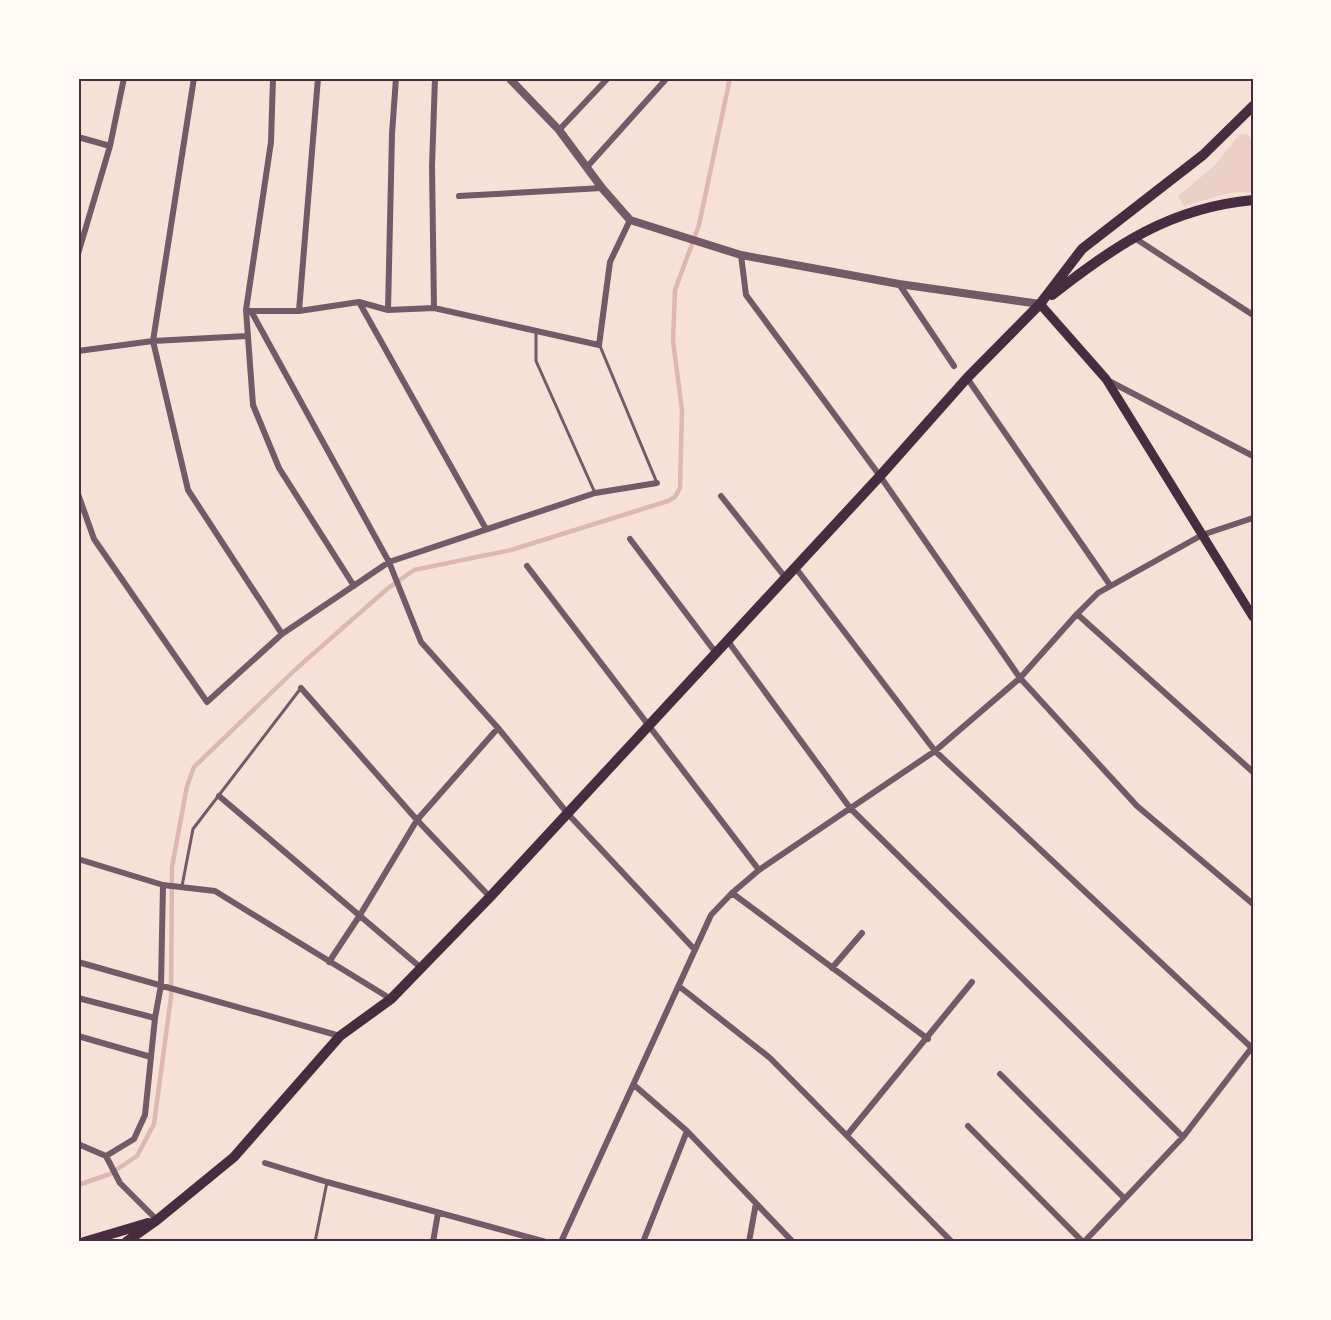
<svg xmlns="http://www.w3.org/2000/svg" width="1331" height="1320" font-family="Overpass,sans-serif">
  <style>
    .green { fill: #ebcfc5 }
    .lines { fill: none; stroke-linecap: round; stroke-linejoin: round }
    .stream { stroke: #dcb8b0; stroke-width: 4.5 }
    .service { stroke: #755966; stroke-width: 3 }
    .minor { stroke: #755966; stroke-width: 6 }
    .tertiary { stroke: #755966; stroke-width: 8 }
    .secondary { stroke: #4a2c40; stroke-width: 9 }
    .primary { stroke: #4a2c40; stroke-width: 10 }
    .neatline { fill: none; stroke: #4a2c40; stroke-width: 2 }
  </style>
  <rect width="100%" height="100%" fill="#f7e1d7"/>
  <!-- green -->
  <path class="green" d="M1248 134 1253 143V192L1229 193 1184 206 1178 196 1214 166 1239 135Z"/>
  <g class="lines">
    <!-- stream -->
    <path class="stream" d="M78 1185 110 1174 137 1156 154 1124 171 997 172 867 187 786 194 767 297 668 387 589 414 570 511 550 668 501 675 497 680 488 682 410 673 341 675 290 699 225 730 78"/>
    <!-- service -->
    <path class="service" d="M536 332V361L595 493
      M600 346 657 483
      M182 886 193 829 301 688
      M315 1242 327 1182"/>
    <!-- minor -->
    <path class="minor" d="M194 78 153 341 188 490 282 634
      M273 78 271 142 246 310 253 405 279 468 354 586
      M559 130 608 78
      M78 137 110 146
      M587 167 667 78
      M459 196 602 188
      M1133 237 1253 315
      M78 254 110 146 124 78
      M741 255 746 295 880 476 1020 678 1137 806 1253 904
      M899 284 954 366
      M359 302 486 529
      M434 308 432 166 435 78
      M388 310 392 134 396 78
      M250 311H299L359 302 388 310 434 308 599 345 610 262 630 220
      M251 311 389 562 421 642 498 728 568 814 695 950
      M299 311 318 78
      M78 351 153 341 247 336
      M967 378 1110 585
      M1109 381 1253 456
      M78 494 94 539 207 702 282 634 389 562 595 493 657 483
      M721 496 785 577
      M630 539 716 653
      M527 566 759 870
      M795 567 935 751 1252 1048
      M1077 614 1253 772
      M727 640 850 808 1183 1137
      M301 688 417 820 490 897
      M219 796 420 967
      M78 859 163 885 215 891 391 999
      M732 893 928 1039
      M78 962 340 1036
      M329 962 360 915 417 820 498 728
      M832 968 862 933
      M680 987 770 1058 952 1242
      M78 998 155 1018
      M78 1036 151 1057
      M1000 1074 1124 1198
      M634 1085 687 1131 793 1242
      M968 1126 1083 1242
      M848 1134 972 982
      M78 1144 106 1156 134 1139 145 1115 155 1018 161 985 163 885
      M106 1156 120 1183 157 1220
      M265 1163 327 1182 546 1242
      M433 1242 438 1213
      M561 1242 711 915 732 893 759 870 935 751 1020 678 1077 614 1098 593 1202 535 1253 518
      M643 1242 687 1131
      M749 1242 756 1203
      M1084 1242 1183 1137 1253 1046"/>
    <!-- tertiary -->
    <path class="tertiary" d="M509 78 559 130 602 188 630 220 741 255 899 284 1040 304"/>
    <!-- secondary -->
    <path class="secondary" d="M1040 304 1106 379 1253 617"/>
    <!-- primary -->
    <path class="primary" d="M1052 295C1116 245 1169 208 1253 200
      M84 1242 148 1223
      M126 1242 157 1220 234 1157 340 1036 391 999 490 897 880 476 967 378 1040 304 1082 249 1203 155 1253 106"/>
  </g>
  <!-- border -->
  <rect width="1331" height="1320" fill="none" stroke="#fffaf5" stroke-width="159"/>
  <rect x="80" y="80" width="1172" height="1160" class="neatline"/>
</svg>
